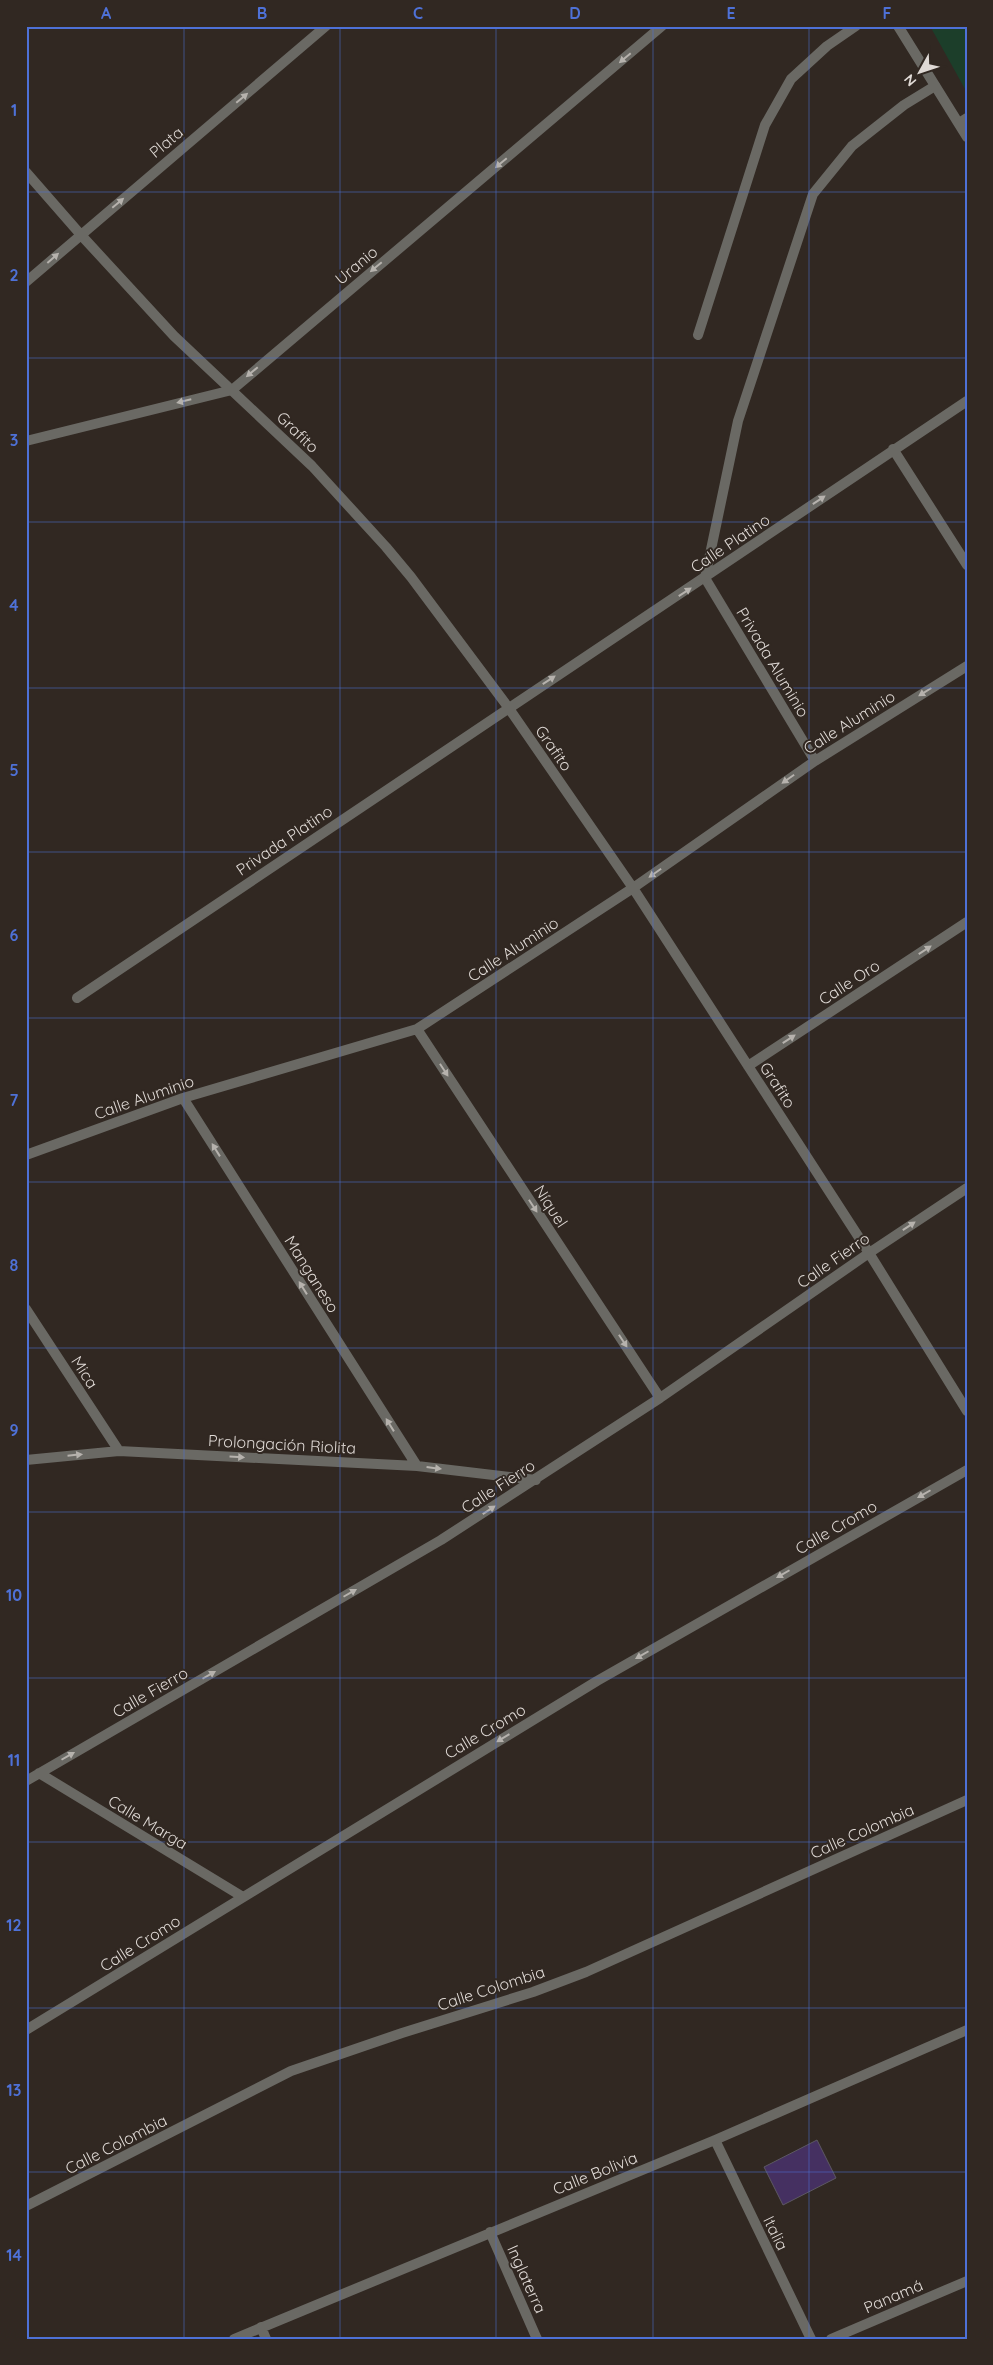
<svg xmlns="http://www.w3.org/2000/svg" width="993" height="2365" font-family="Quicksand,sans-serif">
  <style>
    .green { fill: #1c3e2a }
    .building { fill: #453061; stroke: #5c5862 }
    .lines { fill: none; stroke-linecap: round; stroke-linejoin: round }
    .service { stroke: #6a6964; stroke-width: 10 }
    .minor { stroke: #6a6964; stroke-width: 10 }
    .tertiary { stroke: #6a6964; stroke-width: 10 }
    .oneway { fill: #b6b2ad }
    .grid { fill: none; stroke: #4e71d7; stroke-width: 1; stroke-opacity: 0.55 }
    .labels { text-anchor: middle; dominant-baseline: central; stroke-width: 4; stroke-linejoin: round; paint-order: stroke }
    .street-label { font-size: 16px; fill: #dfd9d5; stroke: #312822 }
    .neatline { fill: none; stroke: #4e71d7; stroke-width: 2 }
    .grid-label { font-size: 16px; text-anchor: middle; font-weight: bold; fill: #4e71d7 }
  </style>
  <rect width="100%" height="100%" fill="#312822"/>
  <!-- green -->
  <path class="green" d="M930 26H967V87L965 89Z"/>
  <!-- building -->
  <path class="building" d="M817 2140 836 2178 783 2205 764 2167Z"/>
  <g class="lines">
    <!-- service -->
    <path class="service" d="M959 123 967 118
      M698 335 765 125 791 79 827 46 856 26
      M705 578 738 421 813 194 852 146 904 105 935 86"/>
    <!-- minor -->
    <path class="minor" d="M26 172 81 235 174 336 312 466 386 547 411 577 508 707 633 888 869 1253 967 1411
      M26 282 326 26
      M26 441 232 390 662 26
      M893 449 967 565
      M705 578 815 761
      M77 998 967 401
      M417 1029 660 1398
      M748 1066 967 922
      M183 1098 417 1466
      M26 1155 183 1098 417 1029 633 888 815 761 967 666
      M26 1309 119 1451
      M26 1460 119 1451 417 1466 536 1480
      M39 1773 243 1897
      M26 1781 441 1540 660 1398 869 1253 967 1188
      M26 2030 597 1681 967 1470
      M715 2140 811 2339
      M26 2206 291 2071 402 2033 533 1992 586 1972 967 1800
      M490 2232 537 2339
      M261 2327 266 2339
      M234 2339 715 2140 967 2030
      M831 2339 967 2281"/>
    <!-- tertiary -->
    <path class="tertiary" d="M898 26 967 137"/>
  </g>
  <!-- one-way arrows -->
  <defs><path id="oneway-solid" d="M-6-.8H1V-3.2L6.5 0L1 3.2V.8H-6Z" transform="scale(1.25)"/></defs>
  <g class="oneway">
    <use href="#oneway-solid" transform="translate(625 58) rotate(140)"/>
    <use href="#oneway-solid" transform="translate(242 98) rotate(-40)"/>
    <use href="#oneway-solid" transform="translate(501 163) rotate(140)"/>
    <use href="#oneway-solid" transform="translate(118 203) rotate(-40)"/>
    <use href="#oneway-solid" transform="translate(53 258) rotate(-41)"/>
    <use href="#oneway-solid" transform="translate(376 267) rotate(140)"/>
    <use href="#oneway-solid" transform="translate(252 372) rotate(140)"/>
    <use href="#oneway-solid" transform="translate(184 401) rotate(166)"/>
    <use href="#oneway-solid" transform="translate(819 500) rotate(-34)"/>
    <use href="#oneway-solid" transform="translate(685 592) rotate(-33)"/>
    <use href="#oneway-solid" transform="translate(549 680) rotate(-33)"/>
    <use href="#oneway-solid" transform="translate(925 692) rotate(148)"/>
    <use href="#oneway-solid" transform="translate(788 779) rotate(145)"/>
    <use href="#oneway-solid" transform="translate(655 873) rotate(145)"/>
    <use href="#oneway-solid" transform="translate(925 950) rotate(-33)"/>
    <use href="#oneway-solid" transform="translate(789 1039) rotate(-33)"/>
    <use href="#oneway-solid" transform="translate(444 1070) rotate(57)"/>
    <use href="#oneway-solid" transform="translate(216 1150) rotate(-122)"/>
    <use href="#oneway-solid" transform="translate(533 1206) rotate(57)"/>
    <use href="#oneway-solid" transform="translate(909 1226) rotate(-34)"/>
    <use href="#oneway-solid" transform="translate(303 1288) rotate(-122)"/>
    <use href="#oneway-solid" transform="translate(623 1341) rotate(57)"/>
    <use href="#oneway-solid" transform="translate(390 1425) rotate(-122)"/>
    <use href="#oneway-solid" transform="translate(75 1455) rotate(-6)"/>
    <use href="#oneway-solid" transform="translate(237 1457) rotate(3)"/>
    <use href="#oneway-solid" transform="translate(434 1468) rotate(7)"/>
    <use href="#oneway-solid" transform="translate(924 1494) rotate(150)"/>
    <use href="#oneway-solid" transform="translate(489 1510) rotate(-33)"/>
    <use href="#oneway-solid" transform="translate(783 1574) rotate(150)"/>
    <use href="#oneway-solid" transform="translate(350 1593) rotate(-30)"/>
    <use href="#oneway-solid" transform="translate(642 1655) rotate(150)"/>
    <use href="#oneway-solid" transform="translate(209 1675) rotate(-30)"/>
    <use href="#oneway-solid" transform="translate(503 1738) rotate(149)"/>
    <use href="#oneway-solid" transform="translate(68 1756) rotate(-30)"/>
  </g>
  <!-- grid -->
  <path class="grid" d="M184 26V2339M340 26V2339M496 26V2339M653 26V2339M809 26V2339M26 192H967M26 358H967M26 522H967M26 688H967M26 852H967M26 1018H967M26 1182H967M26 1348H967M26 1512H967M26 1678H967M26 1842H967M26 2008H967M26 2172H967"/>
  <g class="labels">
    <!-- street labels -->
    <g class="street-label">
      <text transform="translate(166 142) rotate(-40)">Plata</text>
      <text transform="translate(356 265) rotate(-40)">Uranio</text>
      <text transform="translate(298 432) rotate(44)">Grafito</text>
      <text transform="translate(730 543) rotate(-34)">Calle Platino</text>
      <text transform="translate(773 662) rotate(59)">Privada Aluminio</text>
      <text transform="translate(849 722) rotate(-32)">Calle Aluminio</text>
      <text transform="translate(554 748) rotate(55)">Grafito</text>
      <text transform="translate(284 840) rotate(-34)">Privada Platino</text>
      <text transform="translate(513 949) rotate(-33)">Calle Aluminio</text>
      <text transform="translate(849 982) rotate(-33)">Calle Oro</text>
      <text transform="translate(778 1085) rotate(57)">Grafito</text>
      <text transform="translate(144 1097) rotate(-19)">Calle Aluminio</text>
      <text transform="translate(551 1206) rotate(57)">Níquel</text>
      <text transform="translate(833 1260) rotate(-35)">Calle Fierro</text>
      <text transform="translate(312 1274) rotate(58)">Manganeso</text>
      <text transform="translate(85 1372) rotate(57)">Mica</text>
      <text transform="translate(282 1444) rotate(3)">Prolongación Riolita</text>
      <text transform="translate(498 1486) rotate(-33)">Calle Fierro</text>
      <text transform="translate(836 1527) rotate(-30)">Calle Cromo</text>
      <text transform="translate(150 1692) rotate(-30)">Calle Fierro</text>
      <text transform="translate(485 1731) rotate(-31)">Calle Cromo</text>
      <text transform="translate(148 1822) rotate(31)">Calle Marga</text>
      <text transform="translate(862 1831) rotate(-24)">Calle Colombia</text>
      <text transform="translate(140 1943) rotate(-32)">Calle Cromo</text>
      <text transform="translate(491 1988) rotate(-18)">Calle Colombia</text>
      <text transform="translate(116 2144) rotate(-27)">Calle Colombia</text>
      <text transform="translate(595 2173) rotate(-22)">Calle Bolivia</text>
      <text transform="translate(776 2233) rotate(64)">Italia</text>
      <text transform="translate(527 2279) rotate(66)">Inglaterra</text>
      <text transform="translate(893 2296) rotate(-23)">Panamá</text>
    </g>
  </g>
  <!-- border -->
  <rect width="993" height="2365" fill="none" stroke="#312822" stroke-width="55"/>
  <!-- north arrow -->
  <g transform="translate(920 72) rotate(230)" stroke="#312822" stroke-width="4" paint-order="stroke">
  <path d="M0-4L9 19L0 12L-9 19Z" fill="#dfd9d5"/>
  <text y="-8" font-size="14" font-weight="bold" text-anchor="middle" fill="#dfd9d5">N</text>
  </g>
  <rect x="28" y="28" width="938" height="2310" class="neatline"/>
  <g class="grid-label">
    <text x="106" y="19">A</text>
    <text x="262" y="19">B</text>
    <text x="418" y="19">C</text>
    <text x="575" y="19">D</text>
    <text x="731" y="19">E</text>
    <text x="887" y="19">F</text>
    <text x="14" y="116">1</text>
    <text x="14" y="281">2</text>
    <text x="14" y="446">3</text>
    <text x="14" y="611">4</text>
    <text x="14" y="776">5</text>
    <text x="14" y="941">6</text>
    <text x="14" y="1106">7</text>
    <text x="14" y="1271">8</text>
    <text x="14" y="1436">9</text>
    <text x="14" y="1601">10</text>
    <text x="14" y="1766">11</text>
    <text x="14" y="1931">12</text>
    <text x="14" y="2096">13</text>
    <text x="14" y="2261">14</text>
  </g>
</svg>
